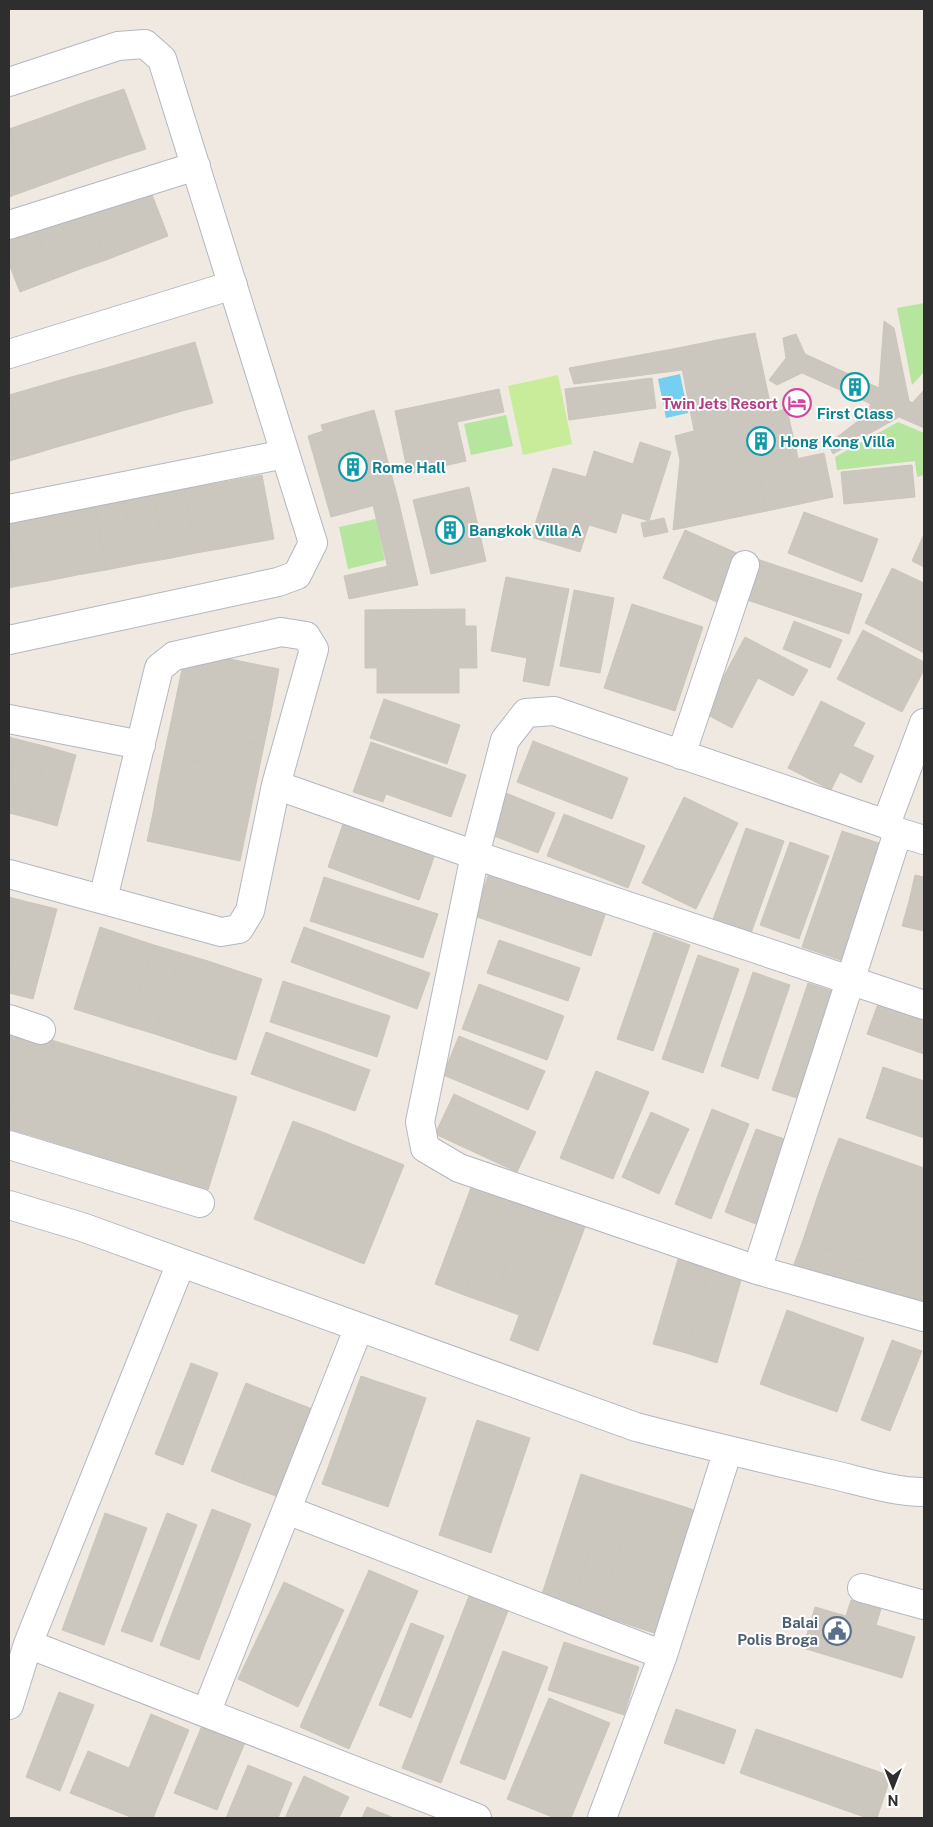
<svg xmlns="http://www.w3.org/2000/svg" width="933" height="1827" font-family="'Public Sans',sans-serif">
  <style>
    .green { fill: #b6e59e }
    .pitch { fill: #c9ec9a }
    .water { fill: #75cff0 }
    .building { fill: #cbc7bf; stroke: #cbc5ba }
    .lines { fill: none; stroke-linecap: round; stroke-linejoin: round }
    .minor-casing { stroke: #b4b7c1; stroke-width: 30 }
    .minor { stroke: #fff; stroke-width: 28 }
    .labels { text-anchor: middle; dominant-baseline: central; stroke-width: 4; stroke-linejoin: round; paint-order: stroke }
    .hotel-label { font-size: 15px; font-weight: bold; fill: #b23c85; stroke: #fff; text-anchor: end }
    .culture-label { font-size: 15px; font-weight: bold; fill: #0d838f; stroke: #fff; text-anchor: start }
    .service-label { font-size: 15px; font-weight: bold; fill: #4e5e75; stroke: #fff; text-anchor: end }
  </style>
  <rect width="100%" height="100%" fill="#efe9e1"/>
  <!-- green -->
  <path class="green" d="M924 303V372L912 385 897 308Z
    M506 415 513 446 471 455 464 424Z
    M898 422 924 433V475L917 477 915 461 837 470 835 457Z
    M376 519 385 560 348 569 339 527Z"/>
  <!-- pitch -->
  <path class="pitch" d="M558 375 572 444 523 455 508 386Z"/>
  <!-- water -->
  <path class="water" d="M680 374 688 413 666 418 658 379Z"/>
  <!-- building -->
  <path class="building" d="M124 89 146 149 106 162 85 102Z
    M85 102 106 162 81 171 60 111Z
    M60 111 81 171 56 180 35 120Z
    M35 120 56 180 31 189 9 129Z
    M9 129 31 189 9 197Z
    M144 174 168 236 132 250 108 188Z
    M108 188 132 250 106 260 82 198Z
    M82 198 106 260 80 269 56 208Z
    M56 208 80 269 54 279 31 217Z
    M31 217 54 279 20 292 9 264V225Z
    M884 321 894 328 909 401 924 409V428L899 417 833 454 828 444 858 421 871 404 802 373 777 385 769 380 786 358 783 338 796 334 805 354 879 388Z
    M755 333 772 412 734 421 717 340Z
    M717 340 734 421 694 430 678 348Z
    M195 342 213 403 182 411 164 351Z
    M678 348 682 370 574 384 569 368Z
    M164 351 182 411 151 420 133 360Z
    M133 360 151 420 120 429 102 369Z
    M102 369 120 429 89 438 71 377Z
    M71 377 89 438 57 447 40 386Z
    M652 378 656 408 569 420 565 389Z
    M40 386 57 447 27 456 9 395Z
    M499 389 504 412 457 422 466 461 408 474 395 411Z
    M924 390V409L912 403Z
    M9 395 27 456 9 461Z
    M787 409 798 458 735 473 723 423Z
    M374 410 398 499 331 517 308 436 323 431 321 425Z
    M723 423 735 473 758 467 767 511 673 530 680 460 675 436Z
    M640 442 671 452 649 521 622 513 616 533 589 525 580 552 531 537 553 468 586 477 594 451 633 464Z
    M824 453 833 497 767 511 758 467Z
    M912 465 915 497 844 504 841 472Z
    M262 475 274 539 225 548 213 484Z
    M213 484 225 548 196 553 184 489Z
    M469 487 486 561 431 574 413 500Z
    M184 489 196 553 166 559 154 495Z
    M154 495 166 559 136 564 124 500Z
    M398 499 418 585 393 590 373 505Z
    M124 500 136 564 106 570 95 506Z
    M95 506 106 570 77 575 65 511Z
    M65 511 77 575 47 581 36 516Z
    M804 512 878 539 862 582 788 553Z
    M36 516 47 581 18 586 9 537V521Z
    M664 518 668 532 644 537 641 523Z
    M685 530 741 555 719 603 663 578Z
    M924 534V567L912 561Z
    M9 537 18 586 9 588Z
    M757 559 862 594 849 634 744 599Z
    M388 566 393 590 349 599 344 576Z
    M892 568 924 583V653L865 623Z
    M506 577 569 589 549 686 523 681 527 658 491 651Z
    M574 590 614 598 600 673 560 666Z
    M632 604 703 627 675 711 604 688Z
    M465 609V626H476L477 668H459V693H377V668H365V610Z
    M794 621 842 640 830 668 783 649Z
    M863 630 924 662V670L902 712 837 679Z
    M745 637 808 670 793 696 758 678 732 728 704 713Z
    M220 657 279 669 270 717 176 698 182 669Z
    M176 698 270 717 264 745 170 727Z
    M384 699 460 725 447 764 370 738Z
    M821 701 865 723 853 746 874 756 861 783 840 772 831 790 788 768Z
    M170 727 264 745 258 774 164 755Z
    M9 737 20 740 9 782Z
    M20 740 48 747 29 818 9 813V782Z
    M533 741 628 778 612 819 517 782Z
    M371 742 466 775 451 817 386 794 383 802 353 792Z
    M48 747 76 755 57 826 29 818Z
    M164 755 258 774 252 803 158 784Z
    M158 784 252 803 246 832 153 813Z
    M506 793 555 813 538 853 489 834Z
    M684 797 738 823 696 909 642 883Z
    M153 813 246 832 240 861 147 841Z
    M564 814 645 846 628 888 547 856Z
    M343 824 434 857 419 900 328 867Z
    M746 828 784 841 750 936 712 922Z
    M842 831 885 845 846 962 802 947Z
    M790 842 829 856 799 939 760 925Z
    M489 873 606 912 591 956 474 916Z
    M915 875 924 877V904L909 901Z
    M324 877 438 914 423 958 310 921Z
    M9 897 28 902 9 973Z
    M909 901 924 904V931L902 926Z
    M28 902 57 909 33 999 9 993V973Z
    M100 927 127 936 100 1017 74 1009Z
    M304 927 430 973 417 1009 291 962Z
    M654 932 690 945 653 1051 617 1039Z
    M127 936 154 945 128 1026 100 1017Z
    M499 940 580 968 568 1001 487 973Z
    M154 945 181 953 155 1034 128 1026Z
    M181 953 208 961 182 1043 155 1034Z
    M698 955 739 969 703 1073 662 1059Z
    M208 961 235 970 209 1052 182 1043Z
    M235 970 262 979 236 1060 209 1052Z
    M753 972 790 985 758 1079 721 1066Z
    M283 981 390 1016 377 1057 270 1022Z
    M808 983 841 994 806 1101 772 1090Z
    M479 984 564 1016 547 1060 462 1029Z
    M879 1001 924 1017V1054L867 1034Z
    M9 1027 32 1034 9 1109Z
    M266 1032 370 1070 355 1111 251 1074Z
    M32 1034 61 1043 33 1136 9 1129V1109Z
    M459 1036 545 1071 528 1110 443 1075Z
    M61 1043 91 1052 62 1145 33 1136Z
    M91 1052 120 1061 91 1154 62 1145Z
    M120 1061 150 1070 120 1163 91 1154Z
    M883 1067 924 1081V1109L875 1092Z
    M150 1070 179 1079 150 1172 120 1163Z
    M596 1071 649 1092 613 1179 560 1158Z
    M179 1079 208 1088 179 1181 150 1172Z
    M208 1088 237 1097 208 1190 179 1181Z
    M875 1092 924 1109V1138L866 1118Z
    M454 1094 536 1132 517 1172 435 1134Z
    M712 1109 749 1124 711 1219 675 1204Z
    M651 1112 689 1129 659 1194 622 1177Z
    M293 1121 325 1133 285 1232 254 1219Z
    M756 1129 793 1142 761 1226 725 1212Z
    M325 1133 349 1143 310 1242 285 1232Z
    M839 1138 924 1168V1197L829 1164Z
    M349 1143 372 1152 332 1251 310 1242Z
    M372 1152 404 1165 364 1264 332 1251Z
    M829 1164 924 1197V1225L820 1189Z
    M472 1185 502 1196 464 1295 435 1284Z
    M820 1189 924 1225V1255L811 1216Z
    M502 1196 529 1206 492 1305 464 1295Z
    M529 1206 556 1216 519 1315 492 1305Z
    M556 1216 585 1227 538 1351 510 1340Z
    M811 1216 924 1255V1283L803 1240Z
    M803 1240 924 1283V1313L793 1267Z
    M678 1259 710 1268 686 1353 653 1344Z
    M710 1268 742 1277 717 1363 686 1353Z
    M787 1310 811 1319 784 1393 760 1384Z
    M811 1319 836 1328 809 1402 784 1393Z
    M836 1328 864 1338 837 1412 809 1402Z
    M892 1340 922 1351 890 1431 861 1420Z
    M191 1363 218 1373 183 1465 155 1454Z
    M361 1376 426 1398 388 1507 322 1484Z
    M246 1383 276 1395 241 1483 211 1471Z
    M276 1395 302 1405 268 1493 241 1483Z
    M302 1405 323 1413 288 1501 268 1493Z
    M477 1420 530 1438 491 1553 439 1535Z
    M581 1474 611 1484 571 1606 541 1597Z
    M611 1484 637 1492 598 1615 571 1606Z
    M637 1492 663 1500 624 1623 598 1615Z
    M663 1500 685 1507 645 1630 624 1623Z
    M685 1507 706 1514 666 1637 645 1630Z
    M212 1509 251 1524 199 1660 160 1645Z
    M105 1513 147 1528 104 1645 62 1630Z
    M167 1513 197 1525 152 1642 121 1631Z
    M369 1570 418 1591 349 1749 300 1727Z
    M284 1582 344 1610 298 1707 238 1679Z
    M469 1596 508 1611 441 1783 402 1768Z
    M851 1600 881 1609 876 1625 915 1637 902 1678 803 1648 815 1607 846 1616Z
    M411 1623 444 1636 411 1718 379 1705Z
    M564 1642 639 1667 624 1715 548 1690Z
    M503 1651 548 1667 505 1780 460 1763Z
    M59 1692 94 1705 60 1791 26 1777Z
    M549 1698 610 1723 571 1818H555L507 1799Z
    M676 1709 736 1730 724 1764 664 1743Z
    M151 1714 189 1730 153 1818H133L70 1793 88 1751 129 1768Z
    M203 1723 246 1740 217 1810 174 1793Z
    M756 1729 891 1776 877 1818H867L740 1773Z
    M248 1765 292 1783 278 1818H226Z
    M304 1776 349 1797 339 1818H285Z
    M367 1807 394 1818H362Z"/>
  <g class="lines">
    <defs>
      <path id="minor" d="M9 82 118 46 145 44 162 59 313 543 297 575 278 582 9 640
        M9 225 196 166
        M9 354 233 285
        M9 509 285 454
        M9 719 141 745
        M681 755 745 565
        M276 785 475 855 924 1005
        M886 824 924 723
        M924 840 898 832 886 824 554 711 526 713 505 740 475 855 420 1122 425 1148 459 1168 757 1270 924 1317
        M9 874 221 932 239 929 250 911 276 785 314 649 306 636 281 632 174 656 159 668 103 899
        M9 1019 41 1030
        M9 1145 200 1203
        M9 1205 82 1227 636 1427C701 1444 765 1459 830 1474 861 1481 893 1492 924 1492
        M181 1263 28 1644 477 1818
        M757 1270 898 832
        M287 1510 663 1655
        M862 1588 924 1605
        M9 1705 28 1644
        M206 1713 359 1327
        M602 1818 663 1655 728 1450"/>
    </defs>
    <!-- minor casing -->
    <use href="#minor" class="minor-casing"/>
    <!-- minor -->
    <use href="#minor" class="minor"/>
  </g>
  <!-- icons -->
  <defs>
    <symbol id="building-ring" viewBox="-11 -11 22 22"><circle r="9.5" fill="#fff" stroke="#0f9aa8" stroke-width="1.5"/><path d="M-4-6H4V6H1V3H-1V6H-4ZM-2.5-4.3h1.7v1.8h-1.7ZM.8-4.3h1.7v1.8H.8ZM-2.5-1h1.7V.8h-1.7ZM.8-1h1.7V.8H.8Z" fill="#0f9aa8"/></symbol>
    <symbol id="hotel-ring" viewBox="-11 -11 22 22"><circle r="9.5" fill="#fff" stroke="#d1479c" stroke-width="1.5"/><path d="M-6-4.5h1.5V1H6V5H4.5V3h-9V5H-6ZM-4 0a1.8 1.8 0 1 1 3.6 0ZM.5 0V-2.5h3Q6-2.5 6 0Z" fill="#d1479c"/></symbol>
    <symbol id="civic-ring" viewBox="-11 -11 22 22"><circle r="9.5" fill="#fff" stroke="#5c6f8a" stroke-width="1.5"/><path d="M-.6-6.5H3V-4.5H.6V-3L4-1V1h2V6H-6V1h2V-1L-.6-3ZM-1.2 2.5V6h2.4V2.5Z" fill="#5c6f8a"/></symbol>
  </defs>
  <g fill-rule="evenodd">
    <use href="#building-ring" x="839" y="371" width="32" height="32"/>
    <use href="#hotel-ring" x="781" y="387" width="32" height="32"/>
    <use href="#building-ring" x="745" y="425" width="32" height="32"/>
    <use href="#building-ring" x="337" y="451" width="32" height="32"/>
    <use href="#building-ring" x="434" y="514" width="32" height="32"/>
    <use href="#civic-ring" x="821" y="1615" width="32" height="32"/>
  </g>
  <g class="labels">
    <!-- hotel labels -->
    <g class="hotel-label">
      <text x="778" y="403">Twin Jets Resort</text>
    </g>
    <!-- culture labels -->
    <g class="culture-label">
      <text x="855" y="413" text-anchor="middle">First Class</text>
      <text x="780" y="441">Hong Kong Villa</text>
      <text x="372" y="467">Rome Hall</text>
      <text x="469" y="530">Bangkok Villa A</text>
    </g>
    <!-- service labels -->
    <g class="service-label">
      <text x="818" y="1622">Balai<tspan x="818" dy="17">Polis Broga</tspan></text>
    </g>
  </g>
  <!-- border -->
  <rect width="933" height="1827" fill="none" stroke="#2e2e2e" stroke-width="20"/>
  <!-- north arrow -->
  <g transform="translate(893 1787) rotate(180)" stroke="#ffffff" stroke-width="4" paint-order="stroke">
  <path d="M0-4L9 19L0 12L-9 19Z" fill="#2e2e2e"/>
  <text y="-8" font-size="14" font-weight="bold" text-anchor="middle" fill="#2e2e2e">N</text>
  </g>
</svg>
